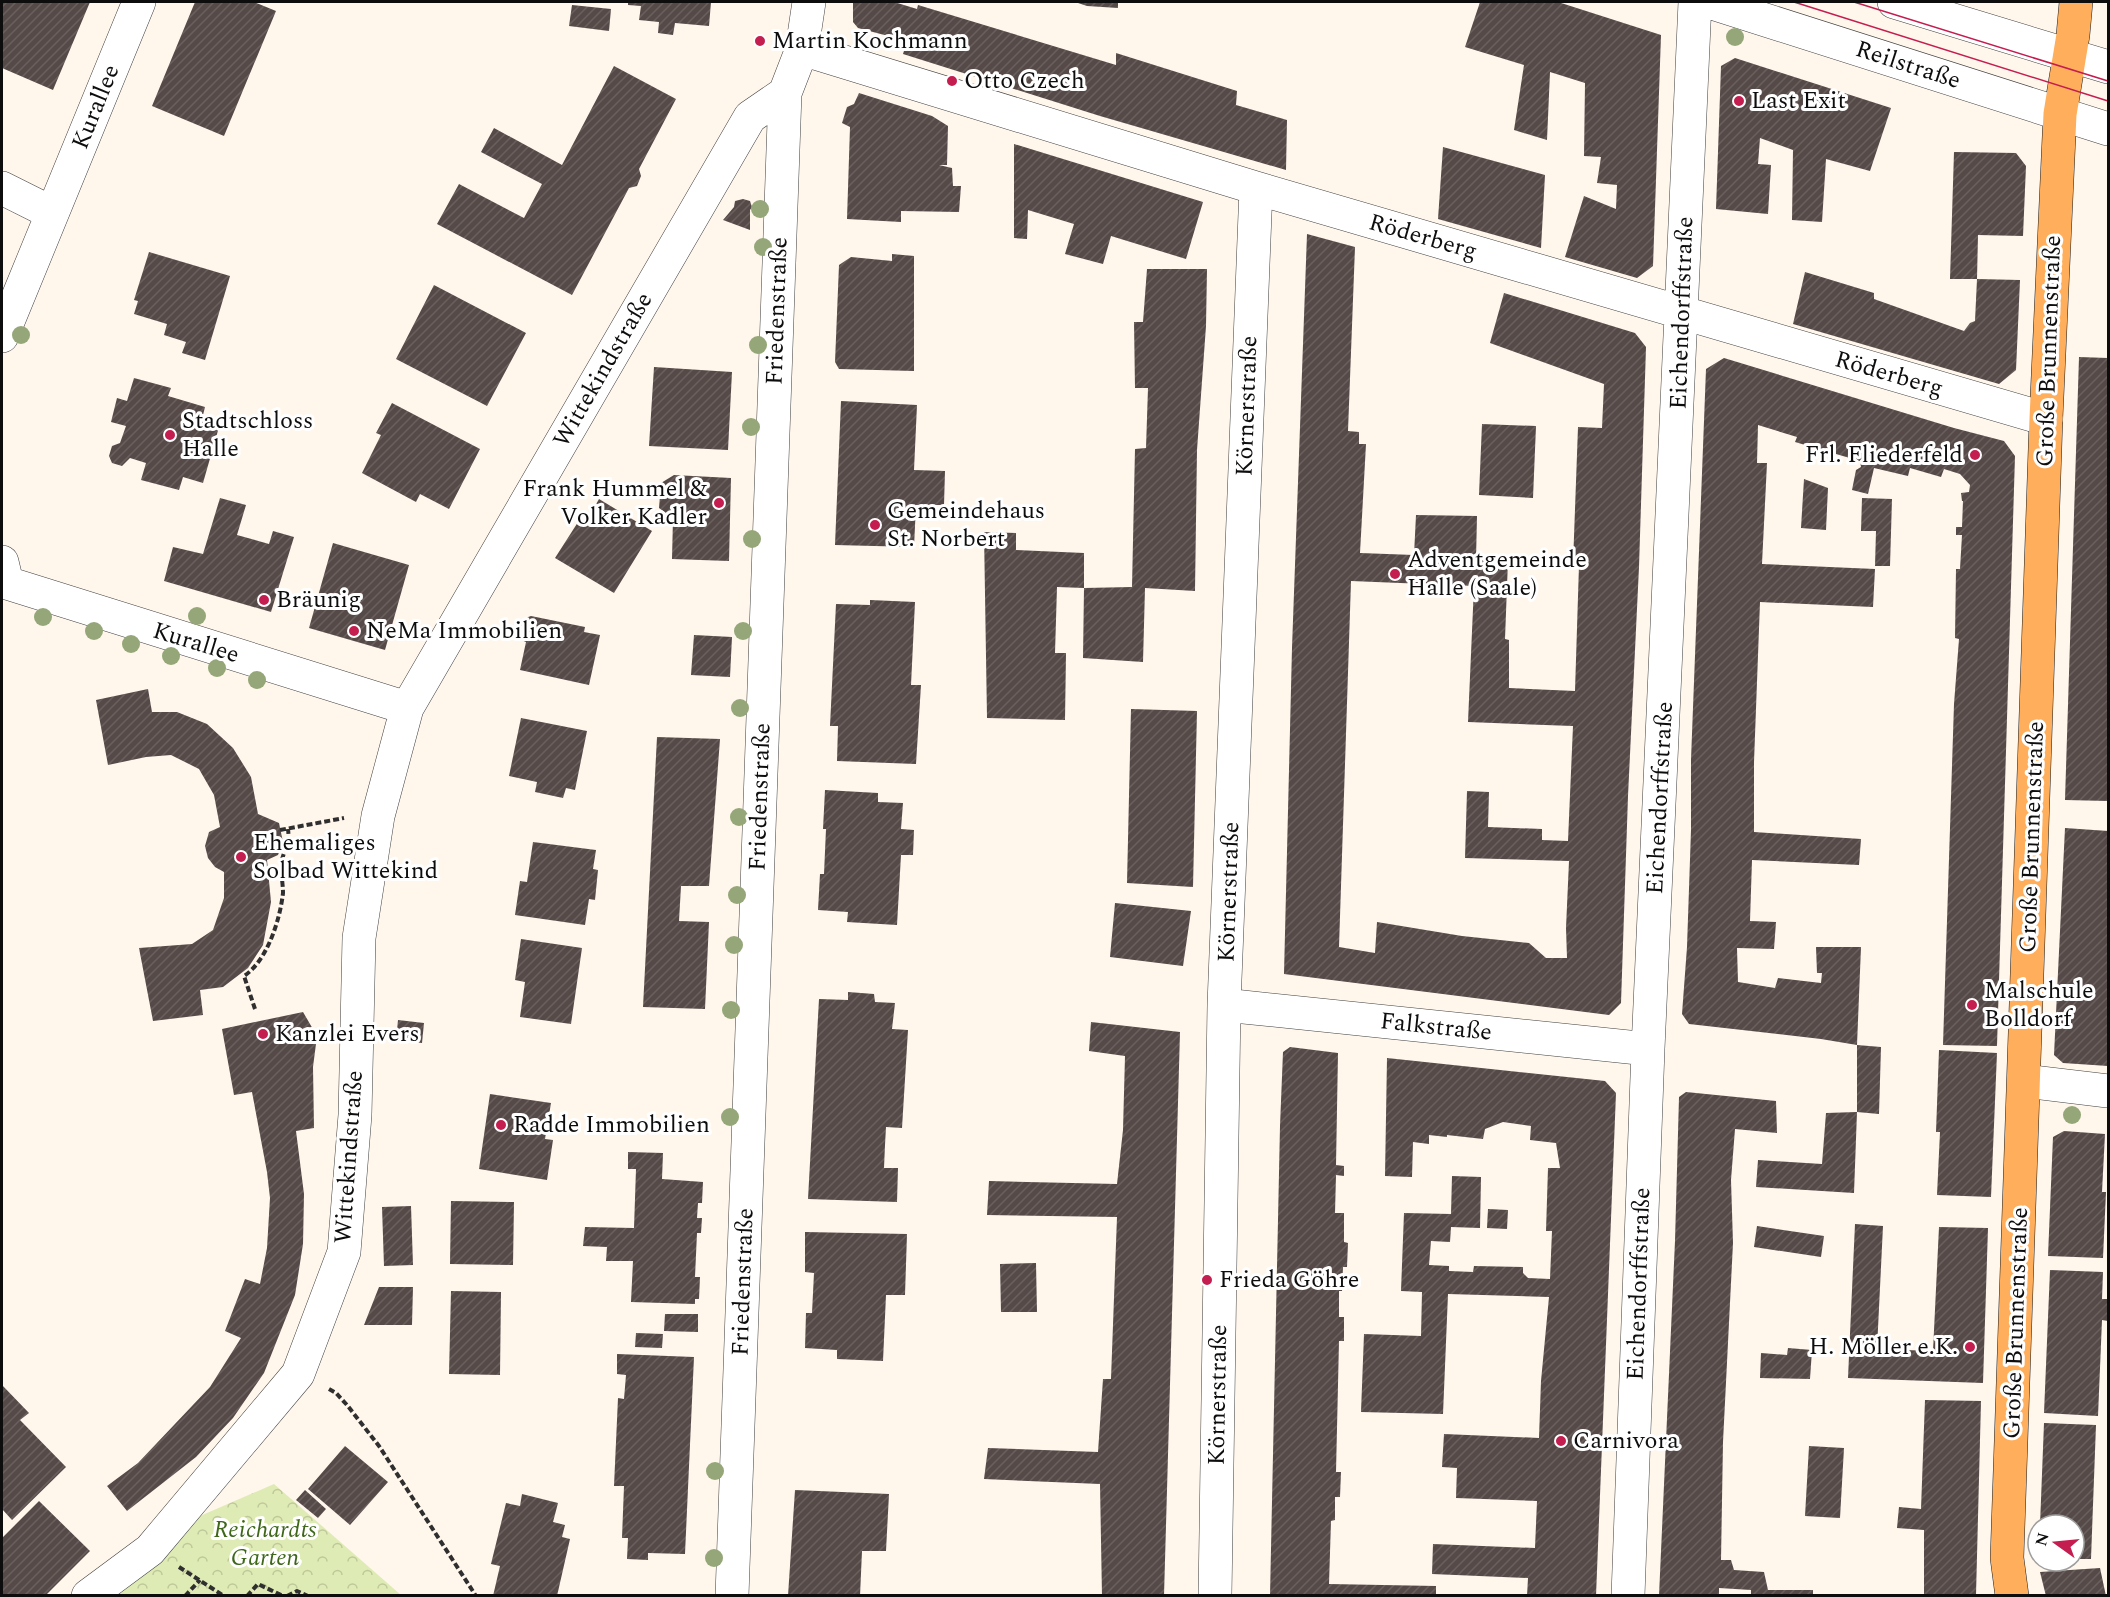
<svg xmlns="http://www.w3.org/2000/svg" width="2110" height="1597" font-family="Spectral,serif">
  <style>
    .park { fill: url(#park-crowns) }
    .building { fill: url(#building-hatch); fill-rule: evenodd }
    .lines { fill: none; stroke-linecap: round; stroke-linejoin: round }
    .minor-casing { stroke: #404040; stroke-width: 34 }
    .major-casing { stroke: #1e1e1e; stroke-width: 34 }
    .path { stroke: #2f2f2f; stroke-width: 4; stroke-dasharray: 6 3; stroke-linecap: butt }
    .minor { stroke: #fff; stroke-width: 33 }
    .major { stroke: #ffae5c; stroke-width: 33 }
    .tram { stroke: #c41d50; stroke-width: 1.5 }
    .tree { fill: #95a778 }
    .poi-dot { fill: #c41d50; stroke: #fff; stroke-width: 2 }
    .labels { text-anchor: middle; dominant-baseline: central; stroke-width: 6; stroke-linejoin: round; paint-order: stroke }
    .poi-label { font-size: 24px; fill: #0d0d0d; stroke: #fff; text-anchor: start }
    .street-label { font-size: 24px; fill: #0d0d0d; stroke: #fff }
    .park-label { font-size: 24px; font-style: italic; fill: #3e671a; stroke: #fff }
  </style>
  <defs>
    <pattern id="park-crowns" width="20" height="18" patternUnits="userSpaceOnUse" patternTransform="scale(1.5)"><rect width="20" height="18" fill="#dfebb4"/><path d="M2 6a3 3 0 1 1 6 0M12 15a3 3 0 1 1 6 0" fill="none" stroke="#bec89a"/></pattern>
    <pattern id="building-hatch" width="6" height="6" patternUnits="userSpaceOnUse" patternTransform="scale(1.5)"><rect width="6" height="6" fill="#564a48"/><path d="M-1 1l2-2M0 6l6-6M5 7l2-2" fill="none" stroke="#69605e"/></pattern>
  </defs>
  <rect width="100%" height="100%" fill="#fff6ec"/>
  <!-- park -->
  <path class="park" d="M274 1484 401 1595 71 1596 133 1545Z"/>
  <!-- building -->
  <path class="building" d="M2 2H90L53 90 2 68Z
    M195 2H254L276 11 224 136 152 106Z
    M628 2H711L709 26 675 23 673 35 658 33 659 22 639 20 641 6 628 5Z
    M853 2H894L917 9 918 5 1116 65V53L1237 91 1236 105 1287 120 1286 170 1100 116 903 54 907 41 858 28 853 22Z
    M1075 2H1118V8L1087 6Z
    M1480 2H1558L1661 35 1653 266 1637 278 1565 257 1584 196 1616 209 1617 185 1597 183 1601 157 1584 156 1585 83 1550 72 1547 140 1514 130 1524 65 1465 47Z
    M572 5 611 9 609 31 569 26Z
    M1735 58 1891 108 1870 171 1826 159 1822 222 1792 220 1793 150 1760 138 1758 164 1771 165 1768 214 1716 209 1721 66Z
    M614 66 676 99 639 169 641 176 637 186 629 188 572 295 437 224 459 184 524 218 542 184 481 152 494 128 562 165Z
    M859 93 932 116 948 126 947 165H939L952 168 953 186H961L959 212 901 211V222L847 219 850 127 842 123 847 107 854 104Z
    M1014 144 1203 202 1186 259 1111 236 1103 264 1065 254 1074 224 1028 210 1027 239 1014 238Z
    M1443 147 1545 175 1541 248 1438 219Z
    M1954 152 2016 153 2026 166 2023 236 1978 235 1977 279H1950Z
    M743 199 750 201 752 207 750 210V230L723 220 734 207 735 201Z
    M1307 234 1355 247 1348 431 1359 432V444H1366L1360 553 1414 555 1416 515 1477 516 1476 560H1508L1505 639 1509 640V688L1575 691 1579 565 1573 564 1578 427 1602 428 1604 384 1490 343 1504 293 1635 333 1646 347 1639 567 1628 796 1621 1003 1609 1015 1284 974 1292 648ZM1351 581 1474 586 1468 722 1573 726 1568 841 1542 840V829L1488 827 1489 792 1467 791 1465 858 1569 861 1566 928 1567 958H1546L1529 943 1462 936 1377 922 1375 953 1339 947Z
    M149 252 230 276 205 360 182 353 186 342 164 335 167 324 134 314 138 301 134 300Z
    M892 254 914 256V371L839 369 835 362 839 265 851 257 892 261Z
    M1147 269H1207L1206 326 1197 450 1195 591 1145 588 1143 662 1083 658 1084 588 1057 587 1055 653H1066L1065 720 987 718 984 532 1016 533V550L1084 553V588L1132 587 1135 449 1146 448 1148 388H1135L1134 322H1143Z
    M1805 272 1874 293V299L1964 331 1970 323 1975 321 1977 279 2020 280 2016 370 1999 384 1793 324Z
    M434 285 526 333 487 406 396 359Z
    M2079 357 2108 358V801L2065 800Z
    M1724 358 1954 428 2004 441 2015 456 1997 1046 1943 1045 1954 704 1959 639 1955 638 1956 569H1960L1962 535H1956V527H1962L1963 501H1962L1961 493 1969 492 1970 485 1960 474 1944 469 1941 477 1910 468 1908 476 1874 468 1868 494 1852 490 1856 470 1861 467 1860 461 1795 442 1797 437 1758 425 1757 463H1767L1762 564 1875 569 1873 607 1760 602 1754 762V832L1861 839 1859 865 1752 860 1750 921 1776 922 1774 949 1737 948 1738 982 1775 988 1778 978 1821 983 1822 973H1817L1816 947H1861L1857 1045 1821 1039 1689 1024 1682 1014 1687 947 1691 830V760L1706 369Z
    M654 367 732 372 728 450 649 446Z
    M134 378 171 388 168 396 205 407 203 415 221 420 203 483 183 477 179 490 141 480 146 463 130 458 122 466 112 463 109 456 112 446 120 443 126 426 111 422 117 398 127 401Z
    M841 401 917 405 914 470 945 471 944 505H916L914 547 835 545Z
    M392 403 480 449 449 509 420 494 416 502 362 473 381 435 376 433Z
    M1482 424 1536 426 1533 498 1479 495Z
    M674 475 731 478 729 561 672 559 673 518 659 508 661 483Z
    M1804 479 1828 488 1826 530 1801 528Z
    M220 498 246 505 237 535 269 544 273 531 294 537 271 612 164 581 173 547 203 554Z
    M1862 498 1892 499 1890 566H1875L1876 531H1861Z
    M599 499 652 531 614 593 555 558 580 519 586 522Z
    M333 543 409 565 385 650 309 628Z
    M870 600 915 602 911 685H921L916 764 837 761 838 726H830L836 604 870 605Z
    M531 616 585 627 584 632 600 635 589 685 520 670 526 642 519 639 516 633 517 626 520 620Z
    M694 635 732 637 730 677 691 675Z
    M148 689 152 712H177L207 724 233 748 251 777 258 814 279 823 283 842 278 855 267 860 271 902 263 945 248 968 223 987 200 990 203 1015 153 1021 139 948 192 944 213 930 224 898V872L215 867 208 858 205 846 209 832 220 827 214 795 199 769 171 755 146 757 108 765 96 700Z
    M1131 709 1197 711 1193 887 1127 883Z
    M521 718 587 731 575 790 566 788 563 798 535 792 537 782 509 776Z
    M657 737 720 739 709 886H681L679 921 709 922 705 1009 643 1007Z
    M825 790 878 793V802L903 803 901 829 914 830 913 855H901L897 925 847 922 848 912 818 910 820 874H824L826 829H823Z
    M2065 828 2108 831V1066L2063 1063 2054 1055Z
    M533 842 596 850 593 869 598 870 595 900 589 899 585 925 515 915 520 881 527 882Z
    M1115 903 1191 911 1183 966 1110 957Z
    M521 939 582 948 571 1024 520 1017 525 982 515 980Z
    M848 992 874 994 875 1002 895 1003 892 1029 908 1030 902 1128 886 1127 885 1145 884 1168H898L897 1202 808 1199 819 999 848 1000Z
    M303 1012 317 1036 313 1067 314 1128 296 1131 304 1194 303 1244 295 1295 264 1373 233 1418 196 1457 127 1511 107 1486 138 1463 210 1387 241 1338 225 1331 245 1279 260 1284 267 1248 270 1198 267 1172 252 1092 234 1095 222 1029Z
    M398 1020 424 1023 422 1043 396 1040Z
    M1091 1022 1180 1032 1164 1596H1102L1100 1484 984 1479 988 1448 1098 1452 1103 1379H1111L1117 1217 987 1215 989 1181 1117 1184 1123 1130 1125 1056 1089 1051Z
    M1857 1045 1881 1047 1879 1114 1857 1112Z
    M1290 1047 1338 1053 1336 1165 1344 1166V1176L1336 1175 1335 1213H1344V1242L1348 1243 1347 1267H1343L1342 1291H1339V1317H1344V1341H1339L1336 1472H1341L1340 1497H1335V1520L1331 1521 1329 1584 1436 1586V1596H1270L1280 1126 1283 1052Z
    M1939 1050 1997 1053 1991 1197 1937 1195 1940 1132H1936Z
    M1387 1058 1605 1081 1616 1093 1596 1596H1527L1528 1578 1432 1574 1433 1544 1535 1548 1537 1501 1456 1498 1457 1468 1442 1467 1444 1434 1539 1438 1541 1381 1549 1297 1448 1294 1443 1414 1361 1412 1364 1334 1421 1336 1422 1292 1401 1291 1404 1213 1451 1214 1452 1176 1481 1177 1480 1228 1451 1227 1450 1242 1431 1241 1429 1265 1449 1266V1271L1473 1272 1474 1266 1523 1267V1273L1528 1278 1550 1279 1552 1231H1546L1548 1168H1560L1556 1143 1530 1140 1531 1126 1503 1122 1485 1129 1483 1139 1447 1135V1137L1429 1135V1144L1413 1142 1412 1177 1385 1176Z
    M1686 1092 1776 1101 1777 1133 1735 1129 1731 1180 1733 1243 1723 1442 1721 1560H1731L1734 1570 1764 1572 1768 1590H1813V1596H1751V1590L1719 1588V1596H1659L1675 1241 1679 1097Z
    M490 1094 551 1103 545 1139 553 1140 547 1180 479 1169Z
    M1857 1112 1854 1193 1756 1187 1758 1160 1822 1164 1826 1113Z
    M2064 1131 2105 1134 2102 1192H2106L2103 1258 2048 1256 2053 1137Z
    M628 1152 663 1153 662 1179 703 1182 702 1203H698L697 1218H702L701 1233H697L695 1277H700L699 1299H695V1304L631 1302 633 1261H606L607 1247 583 1246 585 1227 634 1228 636 1169H628Z
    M451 1201 514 1202 513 1265 450 1264Z
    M411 1206 413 1265 384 1266 382 1207Z
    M1488 1209 1508 1210 1507 1229 1487 1228Z
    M1855 1224 1883 1226 1877 1349 1933 1351 1939 1227 1988 1228 1983 1383 1848 1378Z
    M1757 1226 1824 1236 1821 1257 1754 1247Z
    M805 1232 907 1234 905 1295H886L883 1361 837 1359V1350L805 1348 806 1313H812L814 1273 805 1272Z
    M1036 1263 1037 1312H1001L1000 1264Z
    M2050 1270 2103 1272 2102 1299H2108V1321L2102 1320 2098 1416 2044 1413Z
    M379 1287H413L412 1325H364Z
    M451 1291 501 1292 500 1375 449 1374Z
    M665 1314H698V1332L664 1331Z
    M636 1333 663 1334 662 1348 635 1347Z
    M1788 1348 1812 1350 1810 1379 1760 1378 1761 1353 1787 1355Z
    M617 1354 694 1357 685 1554 648 1553V1560L627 1559 628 1538H622L624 1486H614L618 1398 624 1399 626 1375 617 1374Z
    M2 1385 29 1413 20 1420 66 1467 12 1520 2 1509Z
    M1925 1400 1981 1401 1976 1595 1924 1594V1530L1897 1528 1899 1507 1921 1509Z
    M2044 1423 2096 1425 2091 1559H2074V1525H2040Z
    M345 1446 388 1482 350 1525 308 1489Z
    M1809 1446 1844 1448 1840 1518 1805 1516Z
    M305 1490 326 1509 318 1518 296 1500Z
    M795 1490 889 1494 886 1551H862L860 1596H788Z
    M522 1494 558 1503 553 1522 565 1525 562 1537 570 1539 557 1596H493L500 1566 491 1564 506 1503 520 1506Z
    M39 1501 90 1551 45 1596H2V1538Z
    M2100 1568 2106 1596H2046L2040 1572Z"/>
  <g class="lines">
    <defs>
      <path id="minor" d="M1709 2 2108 129
        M1894 2 2108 67
        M802 49 1256 188 2046 419
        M2 188 52 213
        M2 336 139 2
        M2 562 7 583 407 708
        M1224 1005 1648 1049
        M2024 1081 2108 1091
        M88 1596 150 1550 298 1374 344 1252 355 1115 359 938 378 816 407 708 750 117 785 93
        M732 1596 785 93 802 49 809 2
        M1215 1596 1224 1005 1256 188
        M1628 1596 1648 1049 1695 2"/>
      <path id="major" d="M2012 1596 2007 1558 2046 419 2060 114 2073 35 2076 2"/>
    </defs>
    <!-- minor casing -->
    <use href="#minor" class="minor-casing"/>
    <!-- major casing -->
    <use href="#major" class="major-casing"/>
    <!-- path -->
    <path class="path" d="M280 830 344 818
      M255 1009 244 976C267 961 280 920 283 893 283 882 280 871 282 860 285 847 290 844 288 829
      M329 1389 336 1393 347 1405 379 1446 476 1596
      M179 1567 224 1596
      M185 1596 200 1580
      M247 1596 258 1584 283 1596
      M287 1596 297 1591 308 1596"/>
    <!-- minor -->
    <use href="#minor" class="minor"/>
    <!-- major -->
    <use href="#major" class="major"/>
    <!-- tram -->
    <path class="tram" d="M1794 2 2108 101
      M1854 2 2108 81"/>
  </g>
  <!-- trees -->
  <g class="tree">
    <circle cx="1735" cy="37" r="9"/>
    <circle cx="760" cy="209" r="9"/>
    <circle cx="763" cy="247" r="9"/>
    <circle cx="21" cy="335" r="9"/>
    <circle cx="758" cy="345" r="9"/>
    <circle cx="751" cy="427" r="9"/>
    <circle cx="752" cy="539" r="9"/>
    <circle cx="197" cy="616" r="9"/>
    <circle cx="43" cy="617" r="9"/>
    <circle cx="94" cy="631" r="9"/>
    <circle cx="743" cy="631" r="9"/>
    <circle cx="131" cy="644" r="9"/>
    <circle cx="171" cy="656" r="9"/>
    <circle cx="217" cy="668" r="9"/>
    <circle cx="257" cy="680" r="9"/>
    <circle cx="740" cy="708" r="9"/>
    <circle cx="739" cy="817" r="9"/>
    <circle cx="737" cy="895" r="9"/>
    <circle cx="734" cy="945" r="9"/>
    <circle cx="731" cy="1010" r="9"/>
    <circle cx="2072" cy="1115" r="9"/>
    <circle cx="730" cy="1117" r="9"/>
    <circle cx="715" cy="1471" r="9"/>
    <circle cx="714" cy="1558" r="9"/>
  </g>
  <!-- markers -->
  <g class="poi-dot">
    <circle cx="760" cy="41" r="6"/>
    <circle cx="952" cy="81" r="6"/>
    <circle cx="1739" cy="101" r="6"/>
    <circle cx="170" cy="435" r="6"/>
    <circle cx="1975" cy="455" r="6"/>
    <circle cx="719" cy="503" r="6"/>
    <circle cx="875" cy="525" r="6"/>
    <circle cx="1395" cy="574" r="6"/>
    <circle cx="264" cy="600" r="6"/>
    <circle cx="354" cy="631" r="6"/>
    <circle cx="241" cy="857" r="6"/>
    <circle cx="1972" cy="1005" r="6"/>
    <circle cx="263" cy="1034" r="6"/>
    <circle cx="501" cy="1125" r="6"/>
    <circle cx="1207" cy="1280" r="6"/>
    <circle cx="1970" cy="1347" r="6"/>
    <circle cx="1561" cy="1441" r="6"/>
  </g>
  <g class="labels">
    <!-- poi labels -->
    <g class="poi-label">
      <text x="772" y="41">Martin Kochmann</text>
      <text x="964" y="81">Otto Czech</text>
      <text x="1751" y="101">Last Exit</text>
      <text x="182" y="421">Stadtschloss<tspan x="182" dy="28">Halle</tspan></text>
      <text x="1963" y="455" text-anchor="end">Frl. Fliederfeld</text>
      <text x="707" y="489" text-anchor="end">Frank Hummel &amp;<tspan x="707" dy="28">Volker Kadler</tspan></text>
      <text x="887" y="511">Gemeindehaus<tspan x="887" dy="28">St. Norbert</tspan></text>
      <text x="1407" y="560">Adventgemeinde<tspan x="1407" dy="28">Halle (Saale)</tspan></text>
      <text x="276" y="600">Bräunig</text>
      <text x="366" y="631">NeMa Immobilien</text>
      <text x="253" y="843">Ehemaliges<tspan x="253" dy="28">Solbad Wittekind</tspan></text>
      <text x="1984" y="991">Malschule<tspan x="1984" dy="28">Bolldorf</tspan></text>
      <text x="275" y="1034">Kanzlei Evers</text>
      <text x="513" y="1125">Radde Immobilien</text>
      <text x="1219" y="1280">Frieda Göhre</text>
      <text x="1958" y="1347" text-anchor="end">H. Möller e.K.</text>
      <text x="1573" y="1441">Carnivora</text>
    </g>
    <!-- street labels -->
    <g class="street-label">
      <text transform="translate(1908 65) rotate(18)">Reilstraße</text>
      <text transform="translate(96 107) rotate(-68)">Kurallee</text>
      <text transform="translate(1423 237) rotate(16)">Röderberg</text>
      <text transform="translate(777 311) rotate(-88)">Friedenstraße</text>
      <text transform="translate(1682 313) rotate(-88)">Eichendorffstraße</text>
      <text transform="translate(2049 351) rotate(-88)">Große Brunnenstraße</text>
      <text transform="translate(603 370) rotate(-60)">Wittekindstraße</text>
      <text transform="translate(1889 374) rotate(16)">Röderberg</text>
      <text transform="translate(1247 406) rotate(-88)">Körnerstraße</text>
      <text transform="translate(196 643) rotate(17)">Kurallee</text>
      <text transform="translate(760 797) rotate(-88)">Friedenstraße</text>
      <text transform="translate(1660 798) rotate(-87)">Eichendorffstraße</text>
      <text transform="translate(2032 837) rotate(-88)">Große Brunnenstraße</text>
      <text transform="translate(1229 892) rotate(-88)">Körnerstraße</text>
      <text transform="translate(1436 1027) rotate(6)">Falkstraße</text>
      <text transform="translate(349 1157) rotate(-86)">Wittekindstraße</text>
      <text transform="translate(743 1282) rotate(-88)">Friedenstraße</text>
      <text transform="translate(1639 1284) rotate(-88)">Eichendorffstraße</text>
      <text transform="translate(2016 1323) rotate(-88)">Große Brunnenstraße</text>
      <text transform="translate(1218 1395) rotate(-89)">Körnerstraße</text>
    </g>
    <!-- park labels -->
    <g class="park-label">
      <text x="265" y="1530">Reichardts<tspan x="265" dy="28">Garten</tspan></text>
    </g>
  </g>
  <!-- border -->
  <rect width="2110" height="1597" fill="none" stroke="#0d0d0d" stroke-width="6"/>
  <!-- north arrow -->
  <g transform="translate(2056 1543) rotate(285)"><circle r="28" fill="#ffffff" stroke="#9e9e9e" stroke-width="1.5"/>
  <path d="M0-4.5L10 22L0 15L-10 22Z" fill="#c41d50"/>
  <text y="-9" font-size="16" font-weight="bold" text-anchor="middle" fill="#0d0d0d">N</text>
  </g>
</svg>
